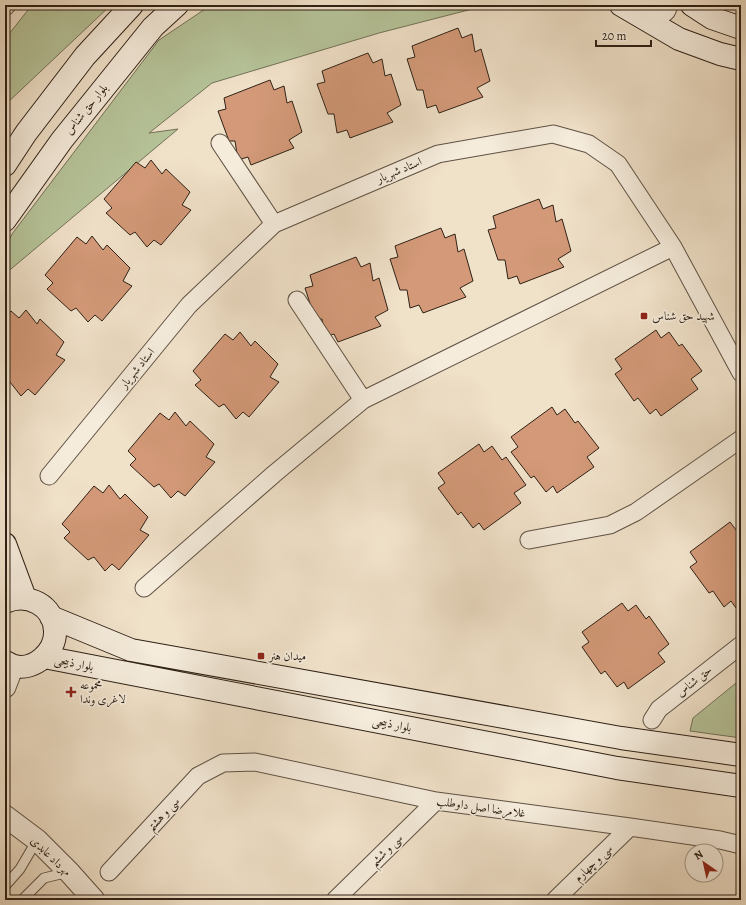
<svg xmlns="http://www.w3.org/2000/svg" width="746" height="905" font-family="Alegreya,Amiri,serif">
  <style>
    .green { fill: #b6c399; stroke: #727258 }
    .building { fill: #d39978; stroke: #2e2116 }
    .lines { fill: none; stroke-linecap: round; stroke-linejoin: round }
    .service-casing { stroke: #5e5143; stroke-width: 11 }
    .minor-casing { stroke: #5e5143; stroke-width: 19 }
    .tertiary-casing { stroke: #5e5143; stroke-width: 23 }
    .secondary-casing { stroke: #2e2116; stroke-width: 24 }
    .service { stroke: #f5ecdc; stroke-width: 9 }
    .minor { stroke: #f5ecdc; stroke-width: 17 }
    .tertiary { stroke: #f5ecdc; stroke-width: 21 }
    .secondary { stroke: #f5ecdc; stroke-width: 22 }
    .poi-dot { fill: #8f2418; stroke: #f5ecdc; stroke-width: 1.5 }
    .labels { text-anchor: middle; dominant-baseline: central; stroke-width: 3.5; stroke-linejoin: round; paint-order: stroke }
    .street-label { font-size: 12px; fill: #2e2116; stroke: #f5ecdc }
    .poi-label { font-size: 12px; fill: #2e2116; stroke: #f5ecdc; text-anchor: start }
  </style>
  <rect width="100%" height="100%" fill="#f0e1c9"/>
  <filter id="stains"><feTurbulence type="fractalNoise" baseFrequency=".005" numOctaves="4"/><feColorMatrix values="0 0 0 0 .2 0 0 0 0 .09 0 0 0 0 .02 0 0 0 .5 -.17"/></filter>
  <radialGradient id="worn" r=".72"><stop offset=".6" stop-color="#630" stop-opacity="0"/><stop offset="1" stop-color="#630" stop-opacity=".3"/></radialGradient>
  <!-- green -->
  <path class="green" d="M32 5H111L5 105V39Z
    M211 5H499L480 7 379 33 212 83 149 133 178 129 5 274V249L12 234 159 40Z
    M741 679V738L690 731 693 718Z"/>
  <!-- building -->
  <path class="building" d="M458 28 462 38 472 34 475 52 481 49 490 81 477 88 483 97 439 113 436 105 427 108 423 90H417L407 59 415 57 412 46Z
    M368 53 373 63 382 59 385 76 391 74 401 105 387 113 393 122 350 138 347 130 337 133 334 114H328L317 84 325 82 322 71Z
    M270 80 274 90 284 86 287 103 292 101 302 132 289 140 294 148 251 165 248 157 238 160 235 141H229L218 111 226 109 224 98Z
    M151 160 162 174 166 169 190 192 182 205 191 210 161 245 154 240 147 247 135 232 130 235 106 213 112 208 104 199 136 162 145 168Z
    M539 199 543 209 553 205 556 222 562 219 571 251 558 259 564 267 520 284 517 276 508 279 505 260H498L488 230 496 228 493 216Z
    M441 228 445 238 455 234 458 252 464 249 473 281 460 288 466 297 423 313 419 305 410 308 407 290H400L390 259 398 257 395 246Z
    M92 236 103 250 107 245 130 268 123 281 132 286 102 321 95 315 88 322 76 308 71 311 47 289 53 283 45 275 77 237 86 244Z
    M356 257 361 267 370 263 373 281 379 278 388 310 375 317 381 326 338 342 334 334 325 337 322 319H315L305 288 313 286 310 275Z
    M26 310 37 324 40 319 64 342 56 355 65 360 35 395 28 389 21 396 10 382 5 384V318L11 311 19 318Z
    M656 330 661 338 669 332 679 346 682 344 702 371 691 379 698 389 661 416 656 409 650 414 638 398 634 401 615 374 622 369 615 359Z
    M240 332 251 346 255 341 278 364 270 377 279 382 249 417 243 412 236 419 224 404 219 407 195 385 201 380 193 371 225 334 233 340Z
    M552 407 557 415 565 409 575 423 578 421 599 448 587 457 594 467 557 493 553 486 546 492 534 476 531 478 511 452 518 447 511 437Z
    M175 412 186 426 190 421 214 444 206 457 215 462 185 496 178 491 171 498 159 484 154 487 130 465 136 459 128 451 160 413 169 420Z
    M479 444 484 452 492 446 502 460 506 457 526 485 514 493 521 503 484 530 479 523 473 528 461 512 458 515 438 488 445 483 438 473Z
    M109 485 120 499 125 494 148 517 140 530 149 535 119 570 112 564 105 571 94 557 88 560 64 538 70 532 62 524 94 486 103 493Z
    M730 522 736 530 741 527V605L736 608 731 601 724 607 713 591 709 593 690 567 697 562 690 552Z
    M622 603 628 611 636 605 646 619 649 616 669 644 658 653 665 662 628 689 624 682 617 687 605 671 601 674 582 647 589 642 582 632Z"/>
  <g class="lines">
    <defs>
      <path id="service" d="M5 886 20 869 37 840
        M22 900 44 878 69 872"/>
      <path id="minor" d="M5 7 7 5
        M220 143 274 224
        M297 300 363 400
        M49 476 189 305 274 224 438 154 553 134 589 144 618 164 673 247 741 373
        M529 540 610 525 636 512 741 439
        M144 588 274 474 363 400 673 247
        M652 720 659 709 741 645
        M109 872 198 776 223 763 255 762 436 801 630 827 720 840 741 845
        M335 900 436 801
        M555 900 630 827"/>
      <path id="tertiary" d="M651 22 665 10 667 5
        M5 687 13 666
        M5 816 37 840 69 872 94 900"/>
      <path id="secondary" d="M621 5 679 39 720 54 741 59
        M692 5 712 18 741 28
        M5 165 26 133 85 56 132 5
        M5 220 62 140 153 27 177 5
        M5 544 25 598
        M5 602C27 592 54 605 55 631 56 652 34 671 14 666 11 665 8 663 5 662
        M51 617 131 650 621 738 741 755
        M44 657 617 768 741 786"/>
    </defs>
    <!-- service casing -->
    <use href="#service" class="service-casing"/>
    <!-- minor casing -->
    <use href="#minor" class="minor-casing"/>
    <!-- tertiary casing -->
    <use href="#tertiary" class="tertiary-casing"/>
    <!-- secondary casing -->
    <use href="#secondary" class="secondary-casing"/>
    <!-- service -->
    <use href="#service" class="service"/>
    <!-- minor -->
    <use href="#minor" class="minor"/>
    <!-- tertiary -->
    <use href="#tertiary" class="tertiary"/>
    <!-- secondary -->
    <use href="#secondary" class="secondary"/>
  </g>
  <!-- markers -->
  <g class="poi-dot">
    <rect x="640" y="312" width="8" height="8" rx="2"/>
    <rect x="257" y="652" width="8" height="8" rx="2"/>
    <path d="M69 686h4v4h4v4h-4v4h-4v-4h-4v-4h4z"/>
  </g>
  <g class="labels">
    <!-- street labels -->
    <g class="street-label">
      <text transform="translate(86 109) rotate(-51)">بلوار حق شناس</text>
      <text transform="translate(399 170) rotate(-23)">استاد شهریار</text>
      <text transform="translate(137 368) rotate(-51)">استاد شهریار</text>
      <text transform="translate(74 663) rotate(11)">بلوار ذبیحی</text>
      <text transform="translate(694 681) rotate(-38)">حق شناس</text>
      <text transform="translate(392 724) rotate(11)">بلوار ذبیحی</text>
      <text transform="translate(481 807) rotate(8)">غلامرضا اصل داوطلب</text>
      <text transform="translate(163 814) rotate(-47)">سی و هشتم</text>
      <text transform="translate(386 850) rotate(-45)">سی و ششم</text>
      <text transform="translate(51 856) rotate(44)">مهرداد عابدی</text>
      <text transform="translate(593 863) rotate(-44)">سی و چهارم</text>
    </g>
    <!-- poi labels -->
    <g class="poi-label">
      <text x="652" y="316">شهید حق شناس</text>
      <text x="269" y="656">میدان هنر</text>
      <text x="80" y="685">محموعه<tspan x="80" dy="14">لاغری وندا</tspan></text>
    </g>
  </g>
  <!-- margin -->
  <rect width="746" height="905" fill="none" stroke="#f0e1c9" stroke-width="20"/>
  <rect x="6" y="6" width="734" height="893" fill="none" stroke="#2e2116" stroke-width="2"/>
  <rect x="10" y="10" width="726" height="885" fill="none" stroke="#2e2116"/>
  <!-- north arrow -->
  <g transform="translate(704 863) rotate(326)"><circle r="19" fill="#f5ecdc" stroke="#a59b8d"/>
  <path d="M0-3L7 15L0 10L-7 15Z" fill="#8f2418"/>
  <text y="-6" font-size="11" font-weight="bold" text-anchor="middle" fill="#2e2116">N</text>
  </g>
  <!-- scale -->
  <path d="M596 40v6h55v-6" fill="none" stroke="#2e2116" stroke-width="2"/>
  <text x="602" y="40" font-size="12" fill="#2e2116" stroke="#f5ecdc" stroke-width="3" paint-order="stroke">20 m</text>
  <rect width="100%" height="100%" filter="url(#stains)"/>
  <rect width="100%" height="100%" fill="url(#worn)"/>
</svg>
